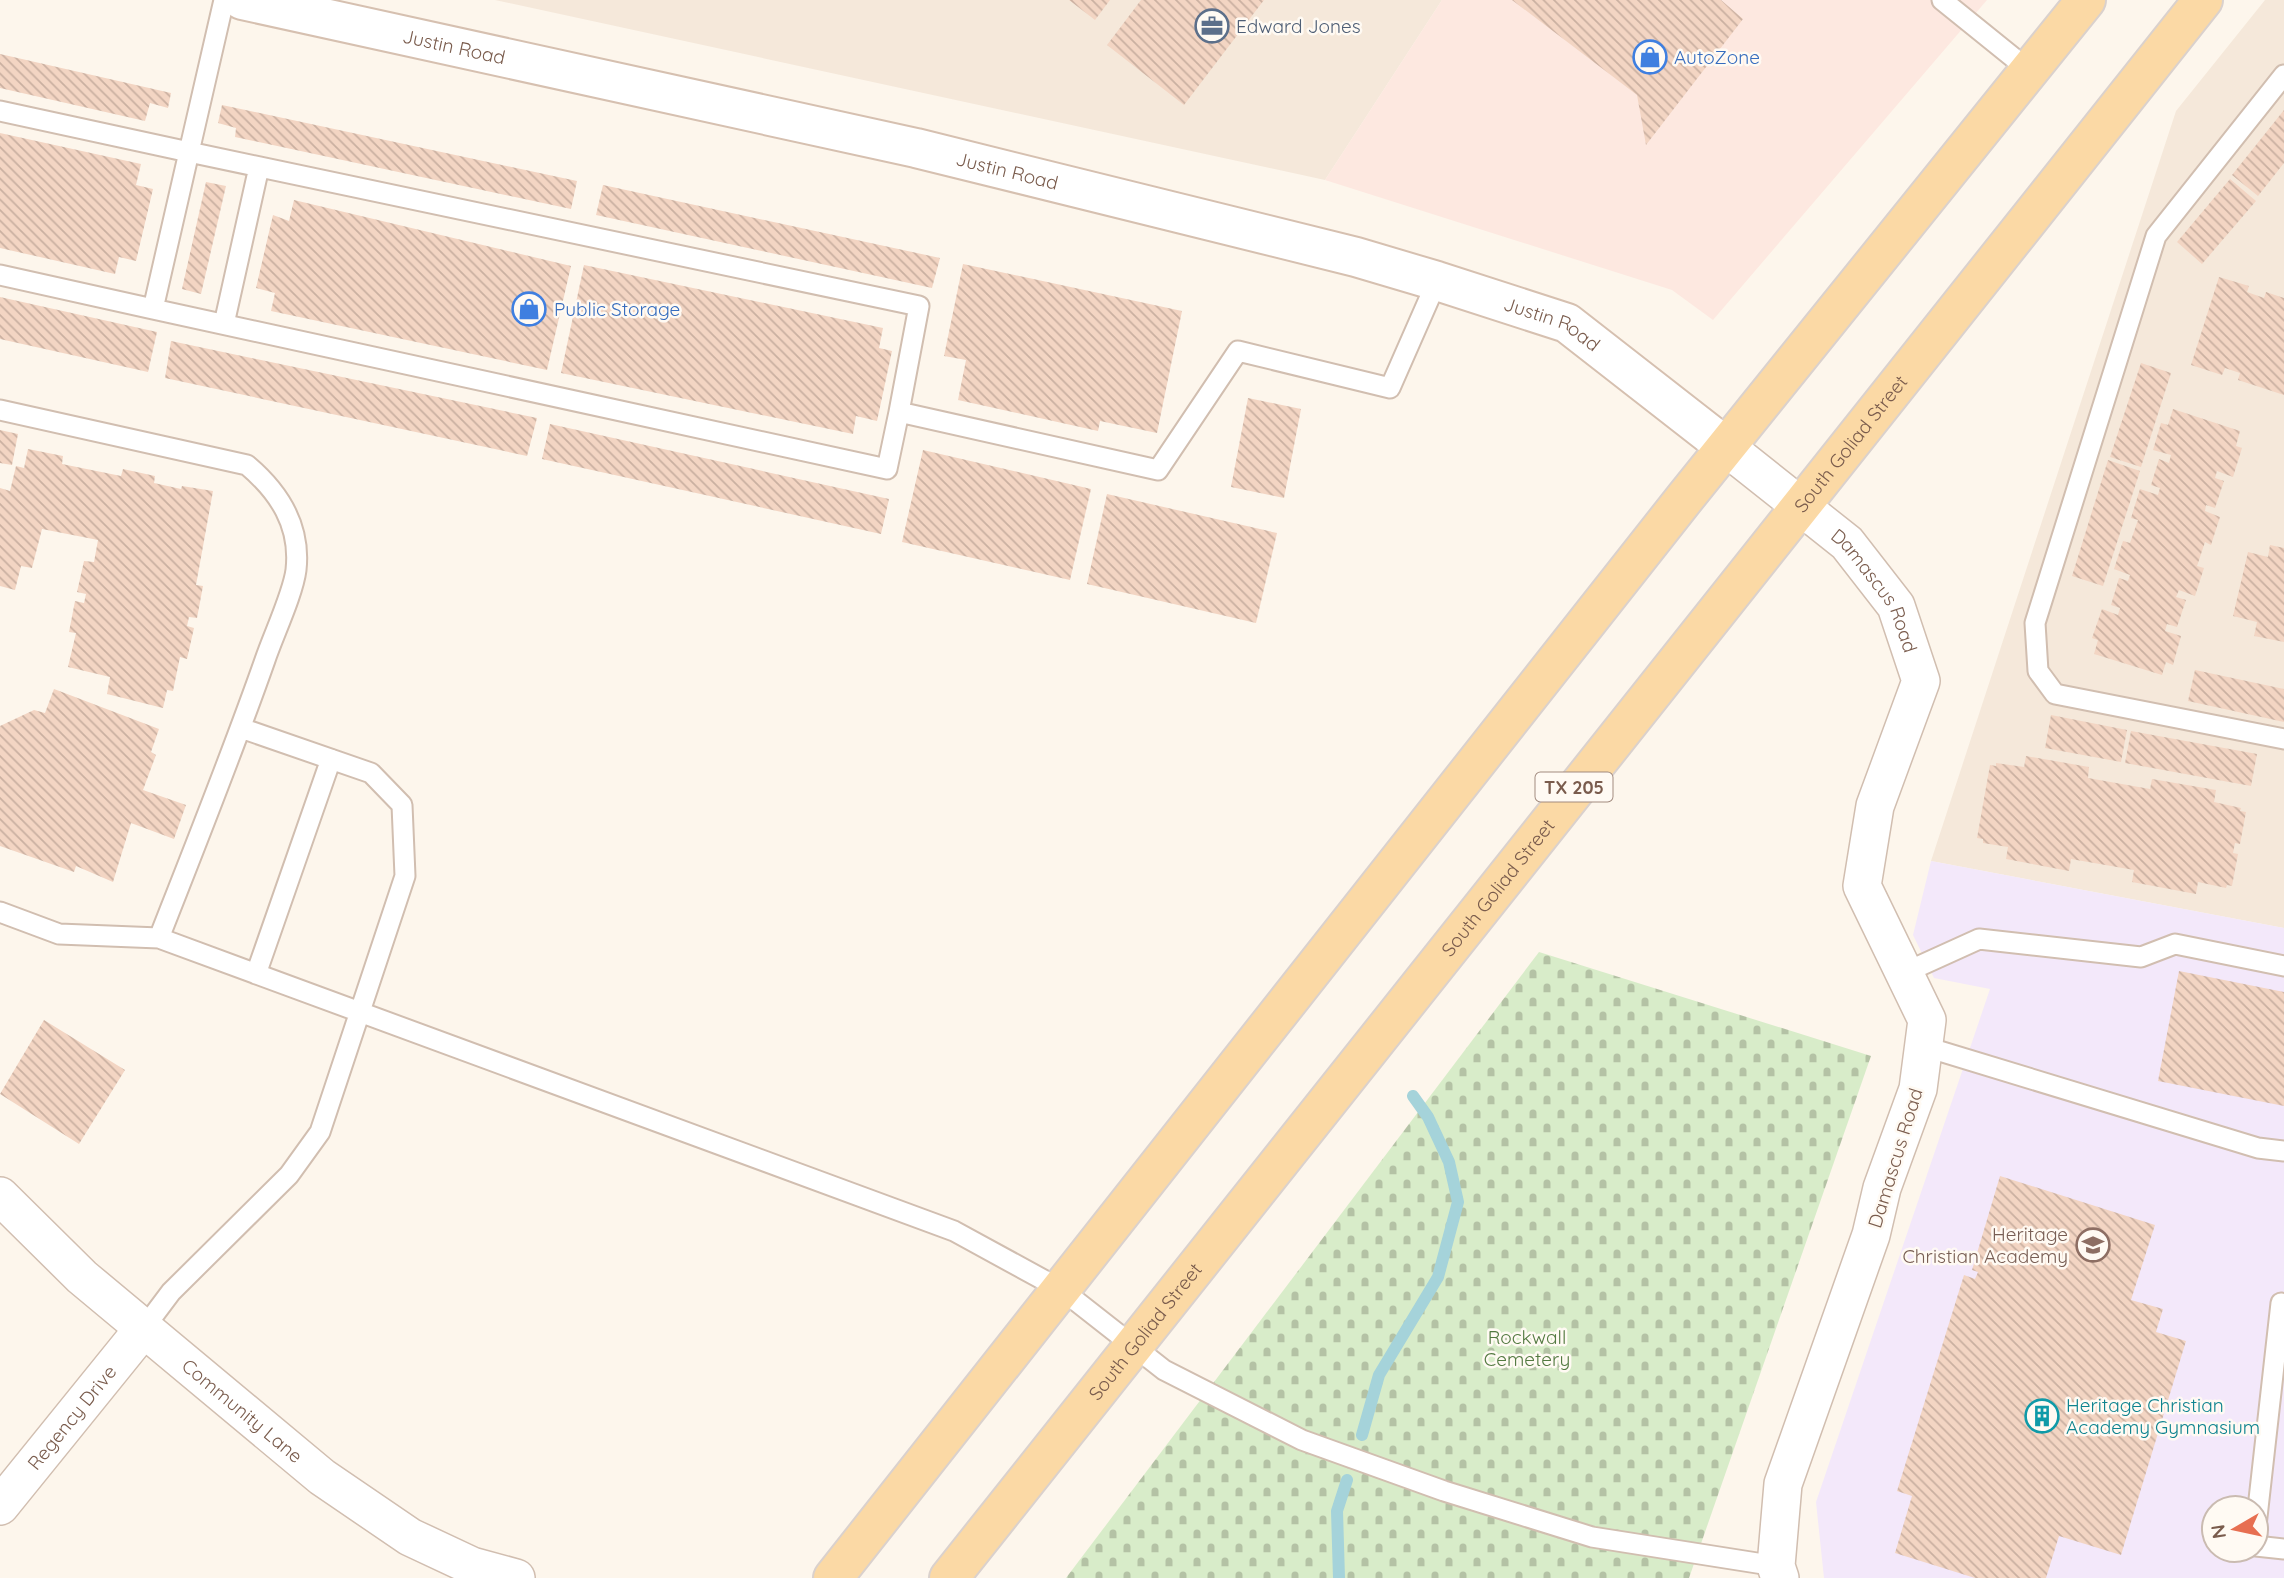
<svg xmlns="http://www.w3.org/2000/svg" width="2284" height="1578" font-family="Quicksand,sans-serif">
  <style>
    .residential { fill: #f5e8da }
    .commercial { fill: #fde8e0 }
    .education { fill: #f3e8fa; fill-rule: evenodd }
    .cemetery { fill: url(#cemetery-stones) }
    .lines { fill: none; stroke-linecap: round; stroke-linejoin: round }
    .stream { stroke: #a5d3da; stroke-width: 12 }
    .building { fill: url(#building-back-hatch) }
    .lane-casing { stroke: #d1beb0; stroke-width: 23 }
    .street-casing { stroke: #d1beb0; stroke-width: 40 }
    .secondary-casing { stroke: #d6c0b0; stroke-width: 42 }
    .primary-casing { stroke: #dad1cd; stroke-width: 42 }
    .lane { stroke: #fff; stroke-width: 19 }
    .street { stroke: #fff; stroke-width: 37 }
    .secondary { stroke: #fff; stroke-width: 38 }
    .primary { stroke: #fbd9a5; stroke-width: 38 }
    .labels { text-anchor: middle; dominant-baseline: central; stroke-width: 5; stroke-linejoin: round; paint-order: stroke }
    .shield { fill: #fffaf3; stroke: #a28b7f; stroke-width: 2 }
    .shield-label { font-size: 18px; font-weight: bold; fill: #7a5c4d }
    .service-label { font-size: 19px; fill: #4e5e75; stroke: #fffaf3; text-anchor: start }
    .street-label { font-size: 19px; fill: #7a5c4d; stroke: #fffaf3 }
    .shop-label { font-size: 19px; fill: #366cbe; stroke: #fffaf3; text-anchor: start }
    .education-label { font-size: 19px; fill: #785e54; stroke: #fffaf3; text-anchor: end }
    .park-label { font-size: 19px; fill: #537a41; stroke: #fffaf3 }
    .culture-label { font-size: 19px; fill: #0d838f; stroke: #fffaf3; text-anchor: start }
  </style>
  <defs>
    <pattern id="cemetery-stones" width="16" height="16" patternUnits="userSpaceOnUse" patternTransform="scale(1.75)"><rect width="16" height="16" fill="#d8ecc9"/><path d="M2 7V4a2 2 0 0 1 4 0v3zM10 15v-3a2 2 0 0 1 4 0v3z" fill="#b4c2a5"/></pattern>
    <pattern id="building-back-hatch" width="6" height="6" patternUnits="userSpaceOnUse" patternTransform="scale(1.75)"><rect width="6" height="6" fill="#f3d5c3"/><path d="M-1 5l2 2M0 0l6 6M5-1l2 2" fill="none" stroke="#cab0a1"/></pattern>
  </defs>
  <rect width="100%" height="100%" fill="#fdf6ec"/>
  <!-- residential -->
  <path class="residential" d="M495 0H1442L1325 180Z
    M2265 0H2284V928L1931 861 2176 111Z"/>
  <!-- commercial -->
  <path class="commercial" d="M1442 0H1987L1713 320 1672 290 1325 180Z"/>
  <!-- education -->
  <path class="education" d="M1931 861 2284 928V1578H1824L1816 1502 1990 989 1934 978 1913 935ZM2214 1508H2256V1550H2214Z"/>
  <!-- cemetery -->
  <path class="cemetery" d="M1539 952 1871 1056 1689 1578H1066Z"/>
  <g class="lines">
    <!-- stream -->
    <path class="stream" d="M1362 1435 1379 1375 1438 1277 1458 1202 1449 1162 1428 1117 1413 1096
      M1339 1578 1337 1511 1347 1480"/>
  </g>
  <!-- building -->
  <path class="building" d="M1069 0H1110L1095 20Z
    M1141 0H1264L1184 105 1107 45Z
    M1512 0H1721L1743 19 1646 145 1637 95Z
    M0 54 171 93 168 108 150 103 145 121 0 88Z
    M222 105 577 181 571 209 235 137 236 128 218 123Z
    M2284 110V163L2258 196 2232 175Z
    M0 133 141 164 136 185 153 189 136 261 119 257 115 274 0 248Z
    M2230 179 2256 201 2202 264 2177 242Z
    M206 182 226 186 201 294 182 289Z
    M603 185 940 258 932 288 596 215Z
    M294 200 571 266 547 370 271 311 275 293 256 288 273 215 289 221Z
    M963 264 1182 311 1157 433 1100 421 1098 431 958 400 966 360 944 356Z
    M584 265 883 328 879 348 892 351 877 421 856 416 853 434 561 373Z
    M2219 277 2249 286 2247 292 2264 298 2266 292 2284 298V395L2238 380 2240 373 2225 368 2222 375 2191 365Z
    M0 297 157 332 148 372 0 339Z
    M171 341 537 418 527 456 165 378Z
    M2141 363 2171 373 2141 467 2110 457Z
    M1248 398 1301 409 1284 498 1231 487Z
    M2173 409 2240 431 2236 446 2242 448 2233 477 2217 471 2215 478 2224 481 2215 508 2206 505 2205 511 2220 517 2211 545 2205 542 2197 566 2204 568 2195 596 2179 590 2176 597 2186 600 2177 627 2167 624 2165 631 2181 636 2173 665 2166 662 2162 675 2094 654 2098 640 2092 638 2102 609 2118 615 2120 608 2111 605 2119 578 2128 581 2130 575 2114 569 2123 541 2130 543 2138 520 2131 518 2140 489 2158 495 2160 488 2151 485 2159 459 2169 463 2171 455 2153 450 2161 423 2168 425Z
    M550 424 889 499 881 534 542 459Z
    M0 430 18 434 12 465 0 463Z
    M28 449 63 456 62 464 121 476 123 469 155 476 154 483 181 489 182 486 213 491 196 585 203 586 197 618 189 617 187 626 194 628 187 659 180 657 173 691 167 690 163 708 107 694 110 677 68 667 76 633 69 632 75 601 84 603 86 594 77 592 84 561 94 562 98 540 42 529 32 568 21 566 15 590 0 586V488L10 491 16 466 24 468Z
    M923 450 1091 489 1070 580 902 542Z
    M2108 460 2140 471 2103 586 2072 576Z
    M1107 494 1277 533 1256 623 1087 584Z
    M2270 545 2284 548V642L2254 636 2257 622 2233 616 2248 552 2268 557Z
    M2195 670 2284 689V722L2188 701Z
    M54 689 159 729 151 752 156 755 143 790 186 805 174 839 131 823 113 882 76 866 74 872 0 846V726L34 710 45 713Z
    M2051 715 2127 730 2121 762 2045 748Z
    M2131 731 2257 754 2251 786 2125 763Z
    M2026 756 2089 767 2088 778 2150 789 2152 779 2216 790 2214 802 2241 808 2240 811 2246 812 2240 844 2235 843 2233 853 2238 854 2232 886 2227 885 2226 888 2198 882 2196 894 2132 882 2134 870 2071 859 2069 871 2006 859 2008 847 1983 843V839L1977 838 1990 765 1996 766V763L2024 767Z
    M2179 971 2284 992V1106L2158 1081Z
    M44 1020 125 1070 79 1144 0 1094Z
    M2000 1176 2155 1225 2131 1300 2163 1309 2156 1332 2186 1341 2121 1555 2059 1536 2046 1578H1975L1895 1553 1912 1496 1897 1491 1964 1275 1975 1279 1978 1272 1972 1270Z"/>
  <g class="lines">
    <defs>
      <path id="lane" d="M224 0 189 152 919 306 899 412 1158 470 1238 351 1390 388 1437 281
        M1942 0 2030 71
        M2284 75 2156 236 2035 623 2038 671 2055 694 2284 739
        M0 111 189 152 153 309 0 275
        M153 309 887 469 899 412
        M224 324 259 167
        M0 410 247 465C279 492 301 525 296 570 293 594 273 636 265 660 232 754 195 846 159 938
        M0 912 59 934 159 938 954 1231 1062 1290 1164 1370 1302 1440 1444 1491 1592 1537 1776 1566
        M1904 973 1979 939 2141 957 2175 944 2284 966
        M256 974 331 759
        M1923 1046 2258 1148 2284 1151
        M144 1328 171 1292 289 1175 320 1132 405 876 402 805 371 773 241 728
        M2256 1526 2281 1303 2284 1304
        M2256 1546 2284 1549"/>
      <g id="street">
        <path id="s1" d="M1726 447 1847 543 1896 606 1921 681 1875 806 1862 886 1927 1020 1918 1089 1882 1188 1871 1235 1783 1484 1776 1566 1780 1578"/>
        <path id="s2" d="M0 1196 82 1277 322 1477 410 1537 472 1566 516 1578"/>
        <path id="s3" d="M0 1506 144 1328"/>
      </g>
      <g id="secondary">
        <path id="s4" d="M242 0 916 148 1356 257 1437 281 1567 323 1726 447"/>
      </g>
      <g id="primary">
        <path d="M833 1578 1684 499 2086 0"/>
        <path id="s5" d="M949 1578 2203 0"/>
      </g>
    </defs>
    <!-- lane casing -->
    <use href="#lane" class="lane-casing"/>
    <!-- street casing -->
    <use href="#street" class="street-casing"/>
    <!-- secondary casing -->
    <use href="#secondary" class="secondary-casing"/>
    <!-- primary casing -->
    <use href="#primary" class="primary-casing"/>
    <!-- lane -->
    <use href="#lane" class="lane"/>
    <!-- street -->
    <use href="#street" class="street"/>
    <!-- secondary -->
    <use href="#secondary" class="secondary"/>
    <!-- primary -->
    <use href="#primary" class="primary"/>
  </g>
  <!-- icons -->
  <defs>
    <symbol id="office-ring" viewBox="-11 -11 22 22"><circle r="9.5" fill="#fffaf3" stroke="#5c6f8a" stroke-width="1.5"/><path d="M-6-3h4V-5.5h4V-3h4V5H-6ZM-1-4.5V-3h2v-1.5ZM-6 0V1H6V0Z" fill="#5c6f8a"/></symbol>
    <symbol id="shop-ring" viewBox="-11 -11 22 22"><circle r="9.5" fill="#fffaf3" stroke="#3f7fe0" stroke-width="1.5"/><path d="M-5-2.5h2.3a2.7 3.5 0 0 1 5.4 0H5L5.5 6h-11ZM-1.5-2.5h3a1.5 2.3 0 0 0-3 0Z" fill="#3f7fe0"/></symbol>
    <symbol id="school-ring" viewBox="-11 -11 22 22"><circle r="9.5" fill="#fffaf3" stroke="#8d6e63" stroke-width="1.5"/><path d="M0-5L7-2L0 1L-7-2ZM-4 1L0 2.5L4 1V4Q0 6-4 4Z" fill="#8d6e63"/></symbol>
    <symbol id="building-ring" viewBox="-11 -11 22 22"><circle r="9.5" fill="#fffaf3" stroke="#0f9aa8" stroke-width="1.5"/><path d="M-4-6H4V6H1V3H-1V6H-4ZM-2.5-4.3h1.7v1.8h-1.7ZM.8-4.3h1.7v1.8H.8ZM-2.5-1h1.7V.8h-1.7ZM.8-1h1.7V.8H.8Z" fill="#0f9aa8"/></symbol>
  </defs>
  <g fill-rule="evenodd">
    <use href="#office-ring" x="1193" y="7" width="38" height="38"/>
    <use href="#shop-ring" x="1631" y="38" width="38" height="38"/>
    <use href="#shop-ring" x="510" y="290" width="38" height="38"/>
    <use href="#school-ring" x="2074" y="1226" width="38" height="38"/>
    <use href="#building-ring" x="2023" y="1397" width="38" height="38"/>
  </g>
  <g class="labels">
    <!-- shield labels -->
    <rect class="shield" x="1535.5" y="772.5" width="77" height="29" rx="5"/>
    <g class="shield-label">
      <text x="1574" y="787">TX 205</text>
    </g>
    <!-- service labels -->
    <g class="service-label">
      <text x="1236" y="26">Edward Jones</text>
    </g>
    <!-- street labels -->
    <g class="street-label">
      <text stroke="none"><textPath href="#s4" startOffset="217">Justin Road</textPath></text>
      <text stroke="none"><textPath href="#s4" startOffset="784">Justin Road</textPath></text>
      <text stroke="none"><textPath href="#s4" startOffset="1351">Justin Road</textPath></text>
      <text stroke="none"><textPath href="#s5" startOffset="1449">South Goliad Street</textPath></text>
      <text stroke="none"><textPath href="#s1" startOffset="210">Damascus Road</textPath></text>
      <text stroke="none"><textPath href="#s5" startOffset="882">South Goliad Street</textPath></text>
      <text transform="translate(1895 1158) rotate(-73)">Damascus Road</text>
      <text stroke="none"><textPath href="#s5" startOffset="315">South Goliad Street</textPath></text>
      <text stroke="none"><textPath href="#s2" startOffset="324">Community Lane</textPath></text>
      <text stroke="none"><textPath href="#s3" startOffset="114">Regency Drive</textPath></text>
    </g>
    <!-- shop labels -->
    <g class="shop-label">
      <text x="1674" y="57">AutoZone</text>
      <text x="554" y="309">Public Storage</text>
    </g>
    <!-- education labels -->
    <g class="education-label">
      <text x="2068" y="1234">Heritage<tspan x="2068" dy="22">Christian Academy</tspan></text>
    </g>
    <!-- park labels -->
    <g class="park-label">
      <text x="1527" y="1337">Rockwall<tspan x="1527" dy="22">Cemetery</tspan></text>
    </g>
    <!-- culture labels -->
    <g class="culture-label">
      <text x="2066" y="1405">Heritage Christian<tspan x="2066" dy="22">Academy Gymnasium</tspan></text>
    </g>
  </g>
  <!-- north arrow -->
  <g transform="translate(2235 1529) rotate(261)"><circle r="33" fill="#fffaf3" stroke="#cabbb1" stroke-width="2"/>
  <path d="M0-5L12 26L0 18L-12 26Z" fill="#e76f51"/>
  <text y="-10" font-size="19" font-weight="bold" text-anchor="middle" fill="#7a5c4d">N</text>
  </g>
</svg>
